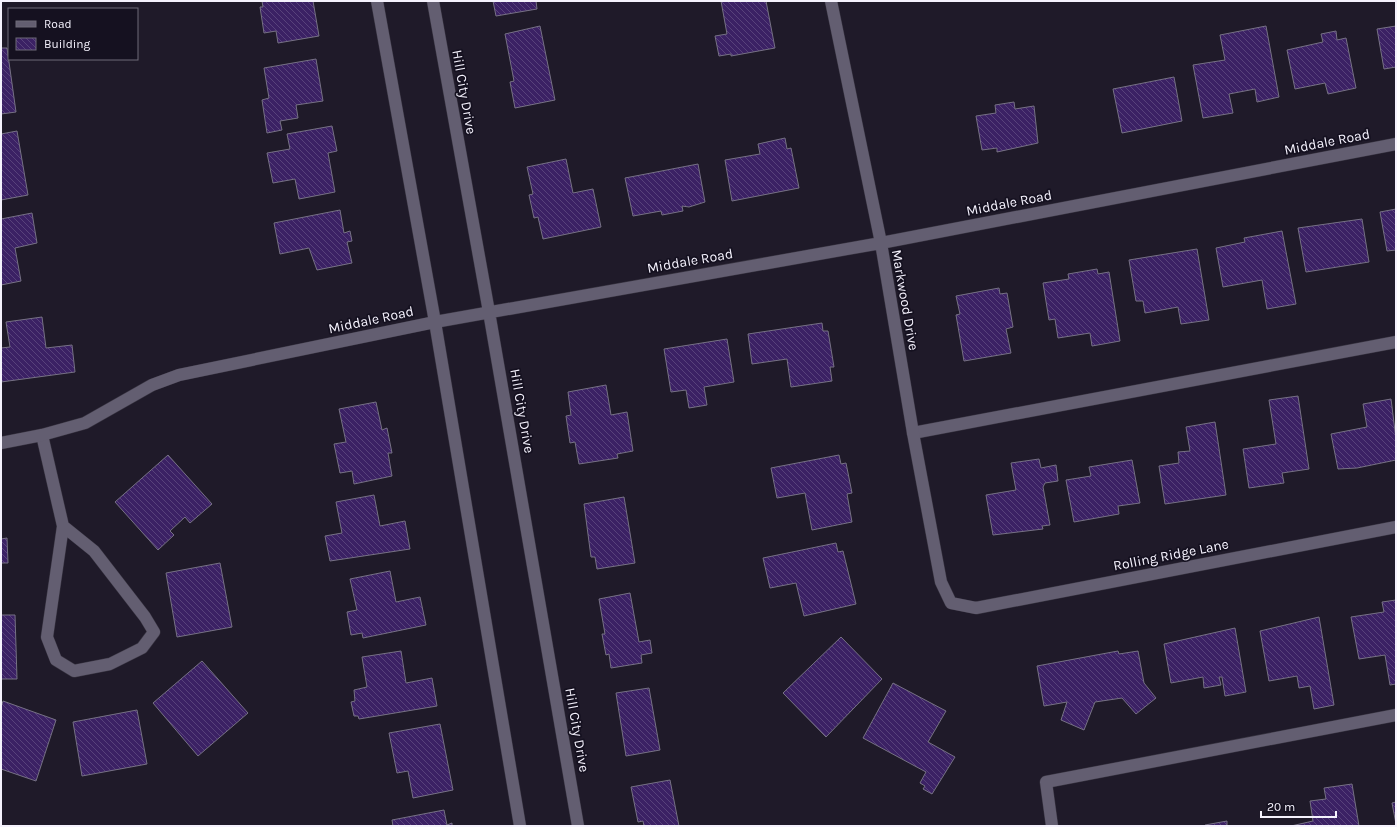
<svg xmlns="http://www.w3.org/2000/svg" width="1397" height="827" font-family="Karla,sans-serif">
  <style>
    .building { fill: url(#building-back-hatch); stroke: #767184 }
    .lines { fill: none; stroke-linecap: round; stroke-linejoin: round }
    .service-casing { stroke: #383441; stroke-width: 13 }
    .minor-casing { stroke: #383441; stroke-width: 13 }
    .service { stroke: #635e71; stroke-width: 12 }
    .minor { stroke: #635e71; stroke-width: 12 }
    .labels { text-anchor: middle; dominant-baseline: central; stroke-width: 3.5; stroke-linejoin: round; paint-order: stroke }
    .street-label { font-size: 14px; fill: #f5f2fd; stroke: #151120 }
  </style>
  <defs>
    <pattern id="building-back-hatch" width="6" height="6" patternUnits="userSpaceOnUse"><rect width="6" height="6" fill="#3b2164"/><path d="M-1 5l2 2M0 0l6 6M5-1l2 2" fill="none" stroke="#58427b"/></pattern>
  </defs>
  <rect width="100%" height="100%" fill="#1f1a29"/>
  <!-- building -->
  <path class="building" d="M262 1H313L319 36 278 43 276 31 264 33 260 7H263Z
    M493 1H536L537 9 496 16Z
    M721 1H766L775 48 731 56V54L719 56 715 36 727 34Z
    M540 26 555 100 515 108 510 82 514 81 505 34Z
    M1266 26 1279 97 1257 102 1255 89 1229 94 1233 113 1203 118 1193 65 1225 60 1220 35Z
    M1396 26V67L1384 69 1377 29Z
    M1336 31 1337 40 1346 38 1356 88 1328 94 1325 83 1295 89 1287 50 1323 42 1321 34Z
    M1 48H7L16 112 1 114Z
    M316 59 323 101 296 105 298 118 280 121 282 130 267 133 262 100 269 98 264 68Z
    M1174 77 1182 121 1122 133 1113 89Z
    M1014 102 1015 109 1034 106 1038 143 997 152V148L982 150 976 116 996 113 995 105Z
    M332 126 337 151 328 153 335 192 299 199 295 179 273 183 267 153 290 149 287 134Z
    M17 131 28 195 1 200V134Z
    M785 138 787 149 791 148 799 188 732 201 725 160 760 154 758 144Z
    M566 159 573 193 593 189 601 227 543 239 538 217 534 218 529 195 533 194 527 167Z
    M698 164 705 202 689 207 682 206 683 211 662 215 661 211 633 216 625 178Z
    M1396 209V250L1387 251 1380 212Z
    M340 210 344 233 350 231 352 241 347 242 352 263 317 270 309 248 280 254 274 223Z
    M32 213 37 243 15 248 21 281 1 285V219Z
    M1362 219 1369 262 1306 272 1298 228Z
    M1282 231 1296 304 1267 309 1262 280 1223 287 1216 248 1245 242 1244 238Z
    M1197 249 1209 320 1181 324 1178 307 1145 313 1143 301H1136L1129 260Z
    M1097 269 1098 274 1109 272 1120 341 1092 346 1090 333 1058 338 1055 319 1049 320 1043 283 1069 279 1068 274Z
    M999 288 1000 294 1007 293 1013 327 1006 329 1011 353 964 361 956 315 960 314 956 296Z
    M42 317 46 348 72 345 75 372 1 382V348L10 347 6 322Z
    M822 323 823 331H828L834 367H830L832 381 791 387 787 359 752 364 748 334Z
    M727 339 734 382 704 387 707 405 689 408 686 390 671 392 664 349Z
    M606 385 611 415 627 412 633 451 617 454 618 458 579 464 575 442 570 443 566 416 571 415 568 392Z
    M1298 396 1309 469 1282 473 1284 483 1249 488 1243 449 1276 444 1269 400Z
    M1391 399 1396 439V460L1357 468 1338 469 1331 434 1367 427 1363 404Z
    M376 402 382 430 387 428 392 453H388L392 476 354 484 352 471 340 473 334 444 346 442 339 409Z
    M1215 422 1226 495 1165 504 1159 466 1179 463 1178 452 1190 451 1186 427Z
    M168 455 212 504 190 523 185 517 170 531 174 535 158 550 115 502Z
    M839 455 841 464 846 463 852 493 847 494 852 522 812 530 805 493 777 498 771 468Z
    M1039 459 1041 468 1056 465 1058 481 1045 483 1043 487 1050 525 1042 526 1043 529 993 535 986 495 1016 490 1011 463Z
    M1132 460 1140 503 1118 506 1119 514 1074 522 1066 480 1091 476 1089 467Z
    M374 495 380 526 405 521 410 549 330 561 325 536 342 533 336 502Z
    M624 497 635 563 597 569 595 557H591L584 504Z
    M7 538 8 563H1V539Z
    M836 543 838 552 843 551 856 604 804 616 796 583 770 588 763 558Z
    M220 563 232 627 177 637 166 573Z
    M390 571 396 602 420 597 426 625 363 638 362 633 351 635 347 612 357 610 350 579Z
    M630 593 639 642 650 640 652 653 641 655 642 663 611 668 609 654 606 655 602 634H605L599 599Z
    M1396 600V684L1390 685 1385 655 1359 659 1351 617 1384 612 1382 602Z
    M1 615H15L17 679H1Z
    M1319 617 1334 705 1314 709 1310 686 1299 688 1297 676 1269 681 1260 631Z
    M1235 628 1246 692 1225 696 1222 677H1219L1221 685 1204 688 1203 677 1171 683 1164 644Z
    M841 637 882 679 826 737 783 693Z
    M401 651 406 683 432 678 437 706 359 719 358 716H354L351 702 355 701 354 690 367 687 362 657Z
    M1118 651 1119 654 1138 651 1144 683 1156 698 1136 714 1122 698 1095 702 1084 730 1061 720 1067 702 1044 706 1037 666Z
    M202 661 248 713 198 756 153 703Z
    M893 683 946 711 928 742 955 757 932 794 923 789 925 786 920 783 926 772 863 738Z
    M649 688 660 750 626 756 616 693Z
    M3 701 56 720 36 781 1 769V707Z
    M137 710 147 764 82 776 73 722Z
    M440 724 453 790 413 798 408 771 397 773 389 733Z
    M670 780 679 826H644L643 821 638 822 631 787Z
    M1352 784 1359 826H1291L1313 821 1310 801 1326 799 1324 788Z
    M1396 802V824L1392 803Z
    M444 810 447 825 452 823V826H393L392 820Z
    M1227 821V826H1205V825Z"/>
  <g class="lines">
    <defs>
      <path id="service" d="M913 433 1396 342
        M42 435 63 526 94 551 145 617 154 632 142 648 110 664 74 671 56 660 47 637 63 526
        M1052 826 1046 782 1396 715"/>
      <path id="minor" d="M377 1 435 322 520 826
        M433 1 489 312 578 826
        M831 1 881 243 913 433 941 582 951 603 976 608 1396 527
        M1 443 42 435 85 423 152 385 179 375 435 322 881 243 1396 144"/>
    </defs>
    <!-- service casing -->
    <use href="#service" class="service-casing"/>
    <!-- minor casing -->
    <use href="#minor" class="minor-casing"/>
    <!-- service -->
    <use href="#service" class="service"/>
    <!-- minor -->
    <use href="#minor" class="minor"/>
  </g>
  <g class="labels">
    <!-- street labels -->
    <g class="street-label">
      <text transform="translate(464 92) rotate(80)">Hill City Drive</text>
      <text transform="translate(1327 142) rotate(-11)">Middale Road</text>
      <text transform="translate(1009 203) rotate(-11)">Middale Road</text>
      <text transform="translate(690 261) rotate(-10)">Middale Road</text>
      <text transform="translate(905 300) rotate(80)">Markwood Drive</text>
      <text transform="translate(371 320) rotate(-12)">Middale Road</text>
      <text transform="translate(522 411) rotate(80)">Hill City Drive</text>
      <text transform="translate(1171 555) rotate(-11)">Rolling Ridge Lane</text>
      <text transform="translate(577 730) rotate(80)">Hill City Drive</text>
    </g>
  </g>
  <!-- border -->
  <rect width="1397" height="827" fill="none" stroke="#f5f2fd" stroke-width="4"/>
  <!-- legend -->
  <rect x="8" y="8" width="130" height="52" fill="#151120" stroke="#6f6b78"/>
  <rect x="16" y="21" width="20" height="6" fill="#635e71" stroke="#6f6b78"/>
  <text x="44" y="28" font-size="12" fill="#f5f2fd">Road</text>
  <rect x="16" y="38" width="20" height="12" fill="url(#building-back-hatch)" stroke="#6f6b78"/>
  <text x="44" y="48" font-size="12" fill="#f5f2fd">Building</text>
  <!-- scale -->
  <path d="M1261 811v6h75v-6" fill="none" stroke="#f5f2fd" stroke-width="2"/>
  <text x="1267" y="811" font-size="12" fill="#f5f2fd" stroke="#151120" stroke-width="3" paint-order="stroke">20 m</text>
</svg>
